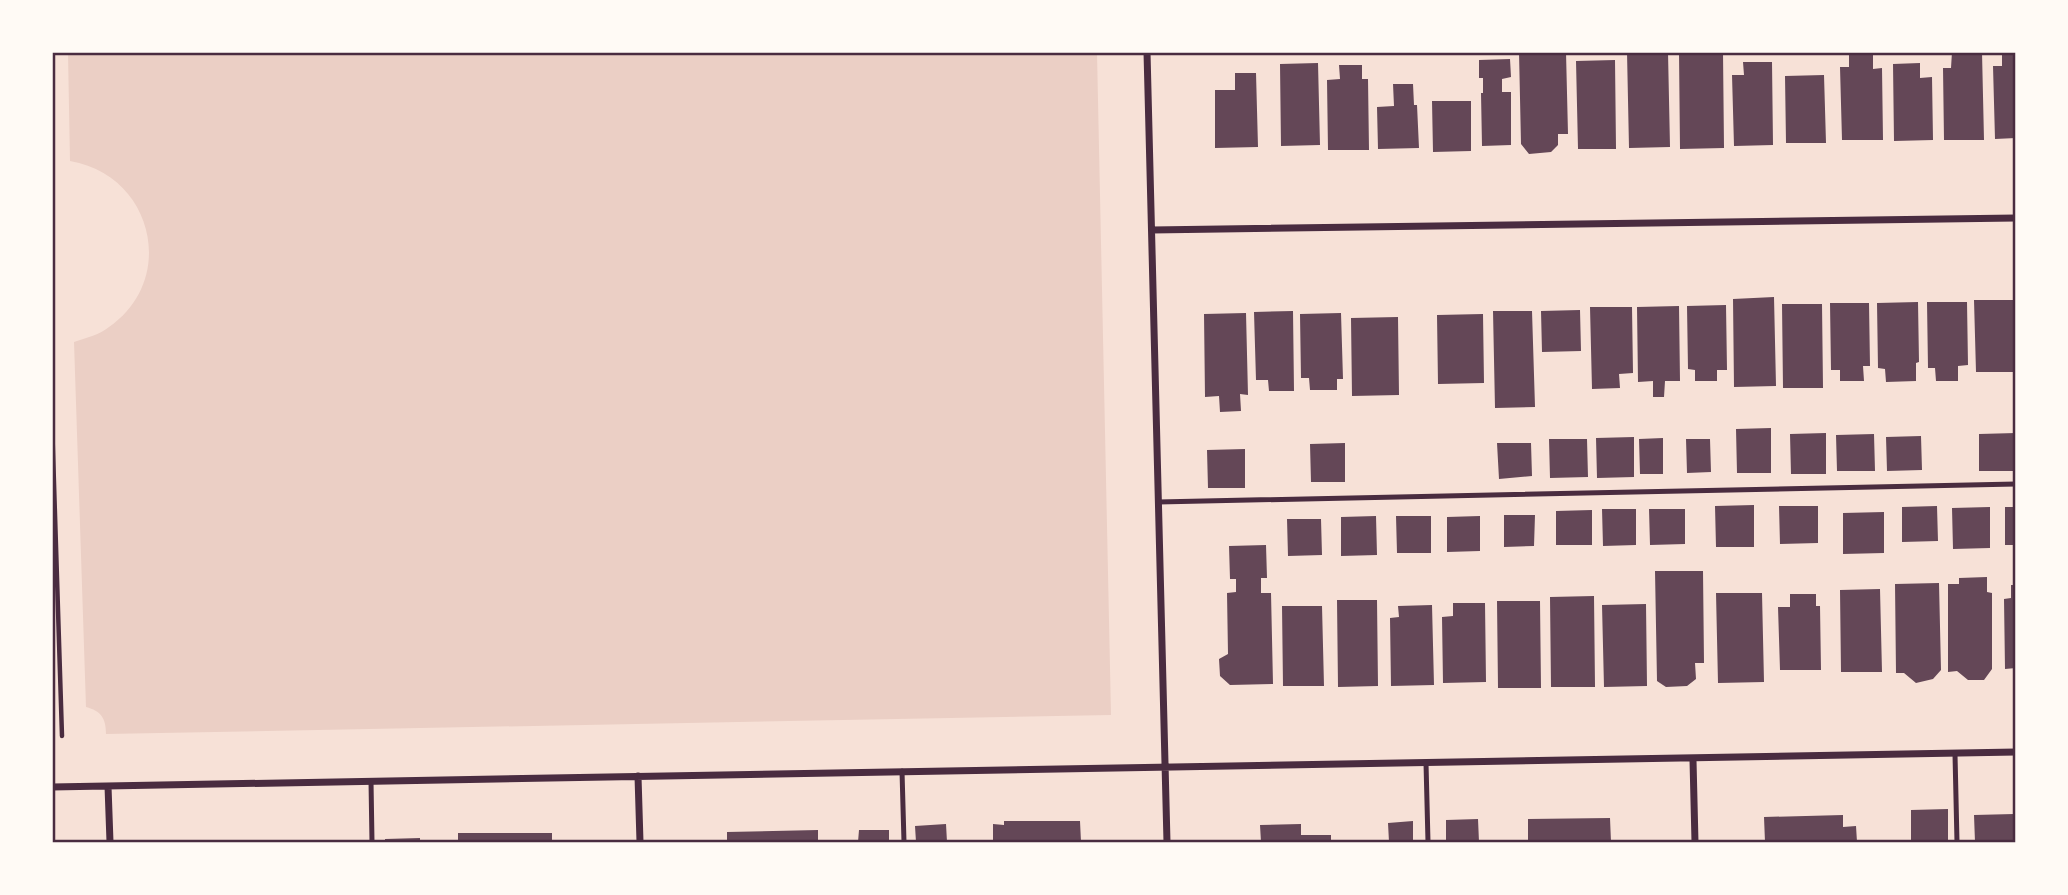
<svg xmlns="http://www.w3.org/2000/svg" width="2068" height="895" font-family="'Open Sans',sans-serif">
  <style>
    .green { fill: #ebcfc5 }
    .building { fill: #644757 }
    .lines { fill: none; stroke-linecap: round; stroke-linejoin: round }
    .path { stroke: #4a2c40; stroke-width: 4.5 }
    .service { stroke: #4a2c40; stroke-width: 5 }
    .minor { stroke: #4a2c40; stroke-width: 7 }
    .neatline { fill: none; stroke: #4a2c40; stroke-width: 2.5 }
  </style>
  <rect width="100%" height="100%" fill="#f7e1d7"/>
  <!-- green -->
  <path class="green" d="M68 53H1097L1111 715 106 734C106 718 101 711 86 707L74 342C86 338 99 335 109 327 178 279 153 175 70 161Z"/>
  <!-- building -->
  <path class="building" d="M1519 52H1566L1568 134H1558V145L1551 152 1529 154 1521 144Z
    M1627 52H1668L1670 147 1629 148Z
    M1679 52H1723L1724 148 1680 149Z
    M1952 52H1982L1984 140H1944L1943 68H1951Z
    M2002 52H2016V138L1995 139 1993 66H2002Z
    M1849 55H1873V69L1882 68 1883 140H1842L1840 67H1849Z
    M1510 59 1511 77 1502 79V92H1511V145L1482 146 1481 93H1483V78H1479V60Z
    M1615 60 1616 149H1578L1576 61Z
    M1743 62H1772L1773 145 1734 146 1732 75H1744Z
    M1318 63 1320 145 1281 146 1280 64Z
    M1920 63V78L1932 77 1933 140 1894 141 1893 64Z
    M1339 65H1362V79H1368L1369 150H1328L1327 80 1340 79Z
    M1235 73H1256L1258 147 1215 148V90H1235Z
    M1824 75 1826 143H1786L1785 76Z
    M1393 84H1413L1414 105H1417L1419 148 1378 149 1377 107 1394 106Z
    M1432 101H1471V151L1433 152Z
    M1774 297 1776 386 1734 387 1733 299Z
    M1974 300H2014L2016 372H1976Z
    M1918 302 1919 362 1916 363V381L1886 382 1885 369 1878 368 1877 303Z
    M1927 302H1967L1968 365 1958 366V381H1936L1935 368H1928Z
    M1830 303H1869L1870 366H1863L1864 381H1840V370H1831Z
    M1782 304H1822L1823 388H1783Z
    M1726 305 1727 370H1717V381H1695V370L1688 369 1687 306Z
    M1679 306 1680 381H1665L1664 397H1653V381L1638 382 1637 307Z
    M1590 307H1632L1633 373 1619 374 1620 388 1592 389Z
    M1580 310 1581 351 1542 352 1541 311Z
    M1293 311 1294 391H1269L1268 380H1256L1254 312Z
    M1493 311H1532L1535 407 1495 408Z
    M1246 313 1248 395 1240 394 1241 411 1220 412 1219 396 1205 397 1204 314Z
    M1341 313 1343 379H1337V390H1310L1309 378H1301L1300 314Z
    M1483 314 1484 383 1438 384 1437 315Z
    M1398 317 1399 395 1352 396 1351 318Z
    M1771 428V473H1737L1736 429Z
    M1826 433V474H1791L1790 434Z
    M2016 433V471H1979V434Z
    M1874 434 1875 471H1837L1836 435Z
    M1921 436 1922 470 1887 471 1886 437Z
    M1634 437V477L1597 478 1596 438Z
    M1663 438V474H1640L1639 439Z
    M1549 439H1587L1588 477 1550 478Z
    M1686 439H1710L1711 472 1687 473Z
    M1345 443V482H1311L1310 444Z
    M1497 443H1531L1532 476 1499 479Z
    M1245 449V488H1208L1207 450Z
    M1754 505V547H1716L1715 506Z
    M1779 506H1818V543L1780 544Z
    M1937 506 1938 541 1902 542V507Z
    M1990 507V548L1953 549 1952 508Z
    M2005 507H2016V545H2005Z
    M1602 509H1636V545L1603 546Z
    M1649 509H1685V544L1650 545Z
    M1592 510V545H1556V511Z
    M1884 512V553L1843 554V513Z
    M1504 515H1535L1534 546 1504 547Z
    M1376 516 1377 555 1341 556V517Z
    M1396 516H1431V553H1397Z
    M1480 516V551L1447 552V517Z
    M1287 519H1321L1322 555 1288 556Z
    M1266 545 1267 578H1261V593H1271L1273 684 1230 685 1220 676 1219 659 1228 654 1227 593 1236 592V579H1230L1229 546Z
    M1655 571H1703L1704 663H1695L1696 679 1687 686 1666 687 1657 681Z
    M1987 577V592L1992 593V669L1984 680H1968L1957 671 1948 672V584H1959V578Z
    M1939 583 1941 670 1933 679 1916 683 1904 673H1896L1895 584Z
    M2011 585H2016V668L2005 669 2004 599 2011 598Z
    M1880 589 1882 672H1841L1840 590Z
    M1716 593H1762L1764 682 1718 683Z
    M1790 594H1816V606H1820L1821 670H1780L1778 607H1790Z
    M1594 596 1595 687H1551L1550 597Z
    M1337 600H1377L1378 686 1338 687Z
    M1497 601H1540L1541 688H1498Z
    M1453 603H1485L1486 682 1443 683 1442 617 1453 616Z
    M1646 604 1647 686 1604 687 1602 605Z
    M1432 605 1434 685 1391 686 1390 618 1399 617 1398 606Z
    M1282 606H1322L1324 686H1283Z
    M1948 809V842H1911V810Z
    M2014 814 2016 842H1975L1974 815Z
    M1843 815V827L1856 826 1857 842H1765L1764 817Z
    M1610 818 1611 842H1528V819Z
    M1478 819 1479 842H1446V820Z
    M1004 821H1080L1081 842H993V824L1004 825Z
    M1413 821V842H1389L1388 823Z
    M946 824 947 842H916L915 826Z
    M1301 824V835H1331V842H1261L1260 825Z
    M818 830V842H727V832Z
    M859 830H889V842H858Z
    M458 833H552V842H458Z
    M420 838V842H385V839Z"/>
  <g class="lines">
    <!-- path -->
    <path class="path" d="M52 420 62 736"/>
    <!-- service -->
    <path class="service" d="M1158 502 2016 484
      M1955 754 1957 842
      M1426 763 1428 842
      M902 771 904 842
      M371 781 372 842"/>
    <!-- minor -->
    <path class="minor" d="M1147 52 1167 842
      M1152 230 2016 218
      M1693 760 1695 842
      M638 776 640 842
      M108 786 110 842
      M52 787 2016 752"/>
  </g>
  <!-- border -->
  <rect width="2068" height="895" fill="none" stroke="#fffaf5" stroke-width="108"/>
  <rect x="54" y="54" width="1960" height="787" class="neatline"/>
</svg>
